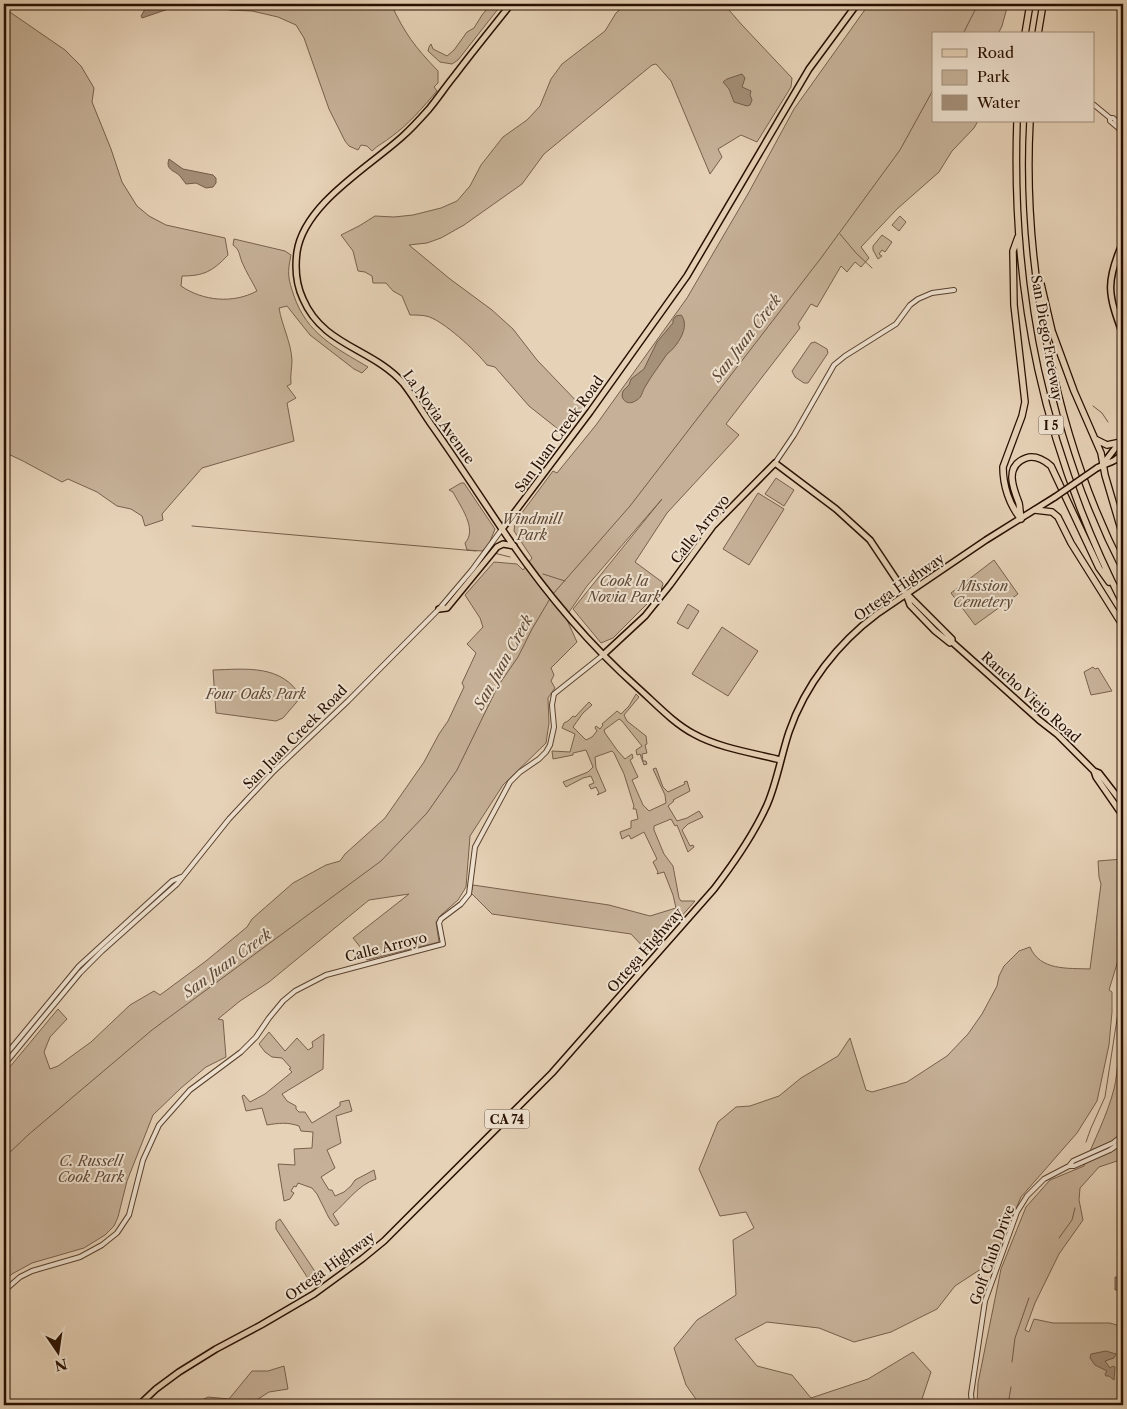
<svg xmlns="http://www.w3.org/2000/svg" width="1127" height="1409" font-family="'Libre Caslon Text',serif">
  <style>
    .green { fill: #c6b198; stroke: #77604c }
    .water { fill: #a59079; stroke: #735c49 }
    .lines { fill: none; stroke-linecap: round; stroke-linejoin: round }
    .stream { stroke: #735c49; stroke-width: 1 }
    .minor-casing { stroke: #58402e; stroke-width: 6 }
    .major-casing { stroke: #280f00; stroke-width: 8 }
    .highway-casing { stroke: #280f00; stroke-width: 8 }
    .minor { stroke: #efe2d0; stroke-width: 4 }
    .major { stroke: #e6d2b7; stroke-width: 5 }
    .highway { stroke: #e6d2b7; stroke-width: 5.5 }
    .major-bridge-casing { stroke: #280f00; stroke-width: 8; stroke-linecap: butt }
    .major-bridge { stroke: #e6d2b7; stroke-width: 5 }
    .labels { text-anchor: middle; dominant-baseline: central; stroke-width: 4; stroke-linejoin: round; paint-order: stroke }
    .shield { fill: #efe2d0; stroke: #644e3e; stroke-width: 1 }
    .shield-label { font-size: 12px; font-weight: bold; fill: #280f00 }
    .street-label { font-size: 14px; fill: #280f00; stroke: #efe2d0 }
    .park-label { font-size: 14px; font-style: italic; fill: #5f4835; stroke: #efe2d0 }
    .water-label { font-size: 15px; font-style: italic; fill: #604936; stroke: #efe2d0 }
  </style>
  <rect width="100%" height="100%" fill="#e6d2b7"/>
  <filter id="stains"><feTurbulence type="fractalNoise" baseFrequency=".004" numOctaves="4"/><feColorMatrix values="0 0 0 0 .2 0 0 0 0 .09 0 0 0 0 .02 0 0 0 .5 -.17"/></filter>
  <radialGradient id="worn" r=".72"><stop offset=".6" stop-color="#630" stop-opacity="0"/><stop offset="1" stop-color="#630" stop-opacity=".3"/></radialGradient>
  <!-- green -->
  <path class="green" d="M222 4H391C405 34 415 47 438 71V83L434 87 437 91C423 107 409 124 391 137 385 142 378 145 372 151L367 146 361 145 358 150 349 146 345 141 329 109 304 38 296 25 278 17 252 11 229 10Z
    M491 4H502L458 60 452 64 440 62 428 51 429 47 431 44 433 49 447 56 454 50 467 32 474 28 482 15Z
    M626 4H729V10L742 25 792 78 791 87 757 142 741 135 718 149 722 157 710 174 671 81 656 64 652 65 544 154 522 184 464 225 441 238 427 243 409 245 450 279 492 310 513 329 537 360 583 408 563 433 529 406 495 367 487 365C477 352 442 319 426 316 421 315 415 315 410 315L402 296 393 291 386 283H373L372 276 365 272 358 271 353 251 341 235 359 226 375 216 394 217 413 215 441 208 457 201 470 186 481 165 503 137 527 120 540 106 551 79 562 64 605 31 616 13Z
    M869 4H1008L1002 26 998 34H933V121H978L974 128 952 151 939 172 897 209 861 247 869 258 861 267 855 262 847 272 841 266 817 307 811 304 798 324 800 328 726 424 739 435 667 513 635 562 662 582 663 584 661 590 613 638 601 643 573 609 662 499 587 586 567 615V620L577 642 551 668 554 675 551 681 555 688 548 698 549 723 546 743 503 785 470 836 466 887 458 900 441 915 436 922 439 942 367 960 364 947 361 948 353 938 409 894 369 900 269 982 240 1001 218 1019 223 1020 226 1057 206 1067 181 1088 153 1115 127 1181 118 1217 114 1226 105 1235 84 1248 32 1263 12 1274 4 1281V1074L58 1009 67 1019 50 1037 44 1052 50 1069 58 1066 91 1042 130 1005 154 991 160 995 206 961 247 927 252 919 293 883 326 865 340 861 345 854 385 818 424 762 439 734 448 721 464 687 462 683 476 653 467 644 483 627 480 618 465 595 494 562 517 564 523 570 532 558 514 531 515 522 553 471 557 473 596 425 687 298 749 192 794 109Z
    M4 8 65 50 81 66 94 88 92 102 111 149 122 182 137 206 149 216 166 225 225 238 228 255C213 271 204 276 182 276L181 286C203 301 233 304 257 291 252 281 246 272 242 262 239 255 240 250 233 245L234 239 285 251 291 255C287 274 288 278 294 296 307 334 336 348 368 367L362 373 354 369 310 335 287 306 279 308C282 326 291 342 292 360 292 367 290 376 291 384L287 386 296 398 287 403 294 441 202 468 162 514 163 520 145 526 142 516 131 509 117 506 97 492 68 479 62 482 23 461 4 452Z
    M900 216 906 222 899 231 892 225Z
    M882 235 892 242 885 252 882 250 879 254 882 256 878 259 873 250V246Z
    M815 342 827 349 828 353 808 383H804L795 377 792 371 811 343Z
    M776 478 794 490 784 506 765 494Z
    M461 483H464L495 529 489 544 482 551 467 550 465 543C478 529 460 506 453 492L449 490Z
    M758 493 784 509 749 565 723 549Z
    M994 560 1018 594 975 625 951 593Z
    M688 604 699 611 688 629 677 623Z
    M722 627 758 651 728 696 692 674Z
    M1093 667 1095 669 1098 668 1112 691 1091 695 1084 672Z
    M213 670C246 669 282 664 301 697L283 718 276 721 216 713Z
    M636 694 639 697 624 715 627 721 646 736 647 744 645 745 647 753 642 754 643 761H646L647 764 644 765 640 754 637 755 636 750 642 746 622 721 619 719 604 730 605 733 617 750 625 759 632 754 633 758 630 760 638 777 632 780 643 805 649 811 666 803 665 795 653 769 656 768 663 787 668 792 685 784 684 782 687 781 690 791 673 800 674 801 668 806 677 821 687 818 699 811 703 817 688 824 682 830 690 846 693 845 694 847 688 852 677 825 675 826 671 819 654 826V830L664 854 673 866 679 898 681 901H695L649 953 631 934 492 914 471 893 473 885 609 905 650 916 676 908 673 895 664 872 657 874 658 872 653 862 657 859 644 832 631 839 629 835 622 839 620 832 631 828V821L638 819 636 809H633L634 806 624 774 614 753 612 751 595 757 596 768 606 791 597 795 599 793 596 787 591 789 589 785 594 783 591 776 583 778 566 787 563 782 588 772 593 767 586 750 573 753V755L553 759 552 751 570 752 575 734 562 728 564 723 568 721 573 716 575 717 588 703 589 702 592 705 583 713 573 727 586 740 592 737 597 731 595 728 596 726 600 729 603 725 602 724 617 711 621 714 629 706Z
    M1123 859V944L1109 990 1112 992V1012L1109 1045 1097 1101 1077 1133 1021 1197 993 1261 955 1286 937 1309 891 1332 854 1342 819 1328 767 1322 735 1339 757 1366 792 1375 811 1398 868 1379 913 1352 931 1372 920 1405H700L686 1385 674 1348 697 1320 736 1295 733 1240 754 1228 746 1212 720 1216 699 1169 718 1122 736 1107 750 1106 779 1096 801 1078 838 1056 850 1038 866 1090 872 1092 907 1082 947 1056 968 1034 982 1014 997 986 999 976 1004 966 1019 951 1030 947C1040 971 1068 968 1090 969L1101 884 1099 877 1098 861Z
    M1123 1027V1159L1099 1167 1080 1188 1079 1200 1083 1220 1059 1254 1035 1303 1025 1330 1029 1332 1034 1319 1053 1323H1110L1123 1327V1405H977L978 1383 1001 1269 1026 1207 1050 1180 1084 1166C1094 1140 1107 1116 1114 1089 1119 1069 1117 1047 1123 1027Z
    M269 1032 285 1051 297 1038 308 1050 313 1047 312 1042 324 1034 323 1069 282 1094 287 1101 296 1106V1109L299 1112H305L312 1123 340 1106V1102L349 1100 352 1111 336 1116 341 1143 327 1150 335 1168 321 1177 329 1190H332L335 1196 344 1192 351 1186 355 1180 374 1170 376 1179C358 1185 347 1202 333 1214L339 1224 335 1226 329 1218 317 1194 312 1188 298 1183 296 1187 294 1186 291 1191 294 1193 290 1199 284 1201 278 1164 295 1165 294 1149 312 1148 313 1132 301 1131 299 1126C288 1122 279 1123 267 1125L262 1108 246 1111 242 1096 244 1095 250 1102 265 1094 292 1072 289 1069 291 1068 282 1058 272 1057 265 1052 259 1044Z
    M280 1219 322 1282 314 1285 311 1283 276 1229V1222Z
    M284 1366 288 1389 269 1392 249 1405H192L208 1397 229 1399 252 1371H268Z"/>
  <!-- water -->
  <path class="water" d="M148 4H179L180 5 142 18 141 16Z
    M742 74 745 78 742 87 751 91 750 95 752 100 750 105 747 106 734 102 729 89 723 82 727 79Z
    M169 159 183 169 213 175 216 178V183L213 187 206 188 196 183 186 184C184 181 182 179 180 176 174 170 165 170 169 159Z
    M681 315C691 326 677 347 667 354 660 365 651 376 645 387 642 392 642 397 637 400 630 405 624 403 622 396L623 391 629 385 631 379 644 369 657 342 673 323V320L676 316Z
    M1115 1277H1123V1290H1115Z
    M1106 1351 1116 1354 1114 1358 1105 1361 1110 1368 1113 1366 1115 1367 1114 1380 1109 1376H1106L1105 1374 1107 1371 1095 1365 1090 1358 1091 1354Z"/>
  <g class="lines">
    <!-- stream -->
    <path class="stream" d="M963 34 978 4
      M840 234 856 253 872 268
      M1093 406 1102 413 1108 422
      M1119 470 1123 488
      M192 526 476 551
      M494 553 510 557
      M543 574 565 581
      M553 594 630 506 821 258 900 150 933 90
      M1086 1142 1091 1128 1105 1097 1119 1006 1123 993
      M4 1158 28 1135 152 1030 381 861 427 813 457 770 498 686 518 657 532 629 551 597
      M1059 1238 1072 1220 1075 1208
      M1012 1362 1015 1338 1029 1298
      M1008 1405 1011 1387"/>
    <defs>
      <path id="minor" d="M1093 104 1110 118V121L1123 132
        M1110 118H1113L1123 127
        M775 463 794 435 834 365 845 356 896 324 910 305 918 299 932 293 954 290
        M4 1057 79 966 172 881 181 877
        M4 1065 80 973 102 951 177 884 229 819 274 771 348 701 439 609 472 570 502 529
        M1069 1166 1073 1161 1113 1143 1123 1135
        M4 1291 20 1277 32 1271 80 1257 102 1245 117 1233 129 1215 143 1160 159 1125 190 1090 241 1052 256 1037 269 1018 283 1001 295 991 326 975 443 944 439 923 441 919 461 904 469 894 475 847 510 782 520 772 539 759 546 752 550 745 554 727 552 705 554 694 603 655
        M972 1405 971 1394 985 1301 1017 1212 1027 1196 1044 1179 1069 1166H1074L1110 1150 1123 1141"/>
      <path id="major" d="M511 4C492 28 473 51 455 75 446 86 438 98 429 109 421 118 412 128 403 136 369 167 304 204 297 252 295 267 296 284 303 299 323 346 372 348 403 383 414 397 423 413 433 427 457 461 479 495 502 529 541 587 584 640 637 687 655 703 673 723 694 734 719 748 753 753 781 760
        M1123 242C1105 283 1108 294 1123 335
        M1103 464 1123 438
        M1097 468C1109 461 1112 465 1123 453
        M502 529 590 412 687 276 809 69 857 4
        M908 595 952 639V642L1039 720 1057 734 1094 771 1099 773 1123 804
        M439 609 447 608 497 547 503 544 514 546
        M603 655 645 616 670 585 713 526 775 463 836 509 870 540 906 594 910 605 935 631 950 643 952 642
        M1094 771 1096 777 1123 816
        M139 1405 156 1389 179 1372 216 1349 261 1325 314 1294 362 1259 384 1241 552 1073 714 889C734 863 753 836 767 805 777 782 781 756 789 732 805 685 838 643 877 614L986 540 1055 497"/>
      <path id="highway" d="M1025 34 1030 4
        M1038 34 1043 4
        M1017 121C1011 296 1044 448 1123 604
        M1030 121C1022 267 1056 439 1123 569
        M1018 237 1013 251 1014 305 1025 402 1022 416 1003 467C1003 485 1009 505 1021 519
        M1041 284 1052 331 1074 391 1101 453 1105 475 1123 536
        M1095 439 1107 445 1121 442
        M1035 510 1052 512 1058 517 1071 543 1123 626
        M1021 519C1020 514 1020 508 1019 503 1013 488 1004 466 1026 458 1035 455 1044 460 1051 466L1099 568 1109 582"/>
    </defs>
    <!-- minor casing -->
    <use href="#minor" class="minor-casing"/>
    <!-- major casing -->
    <use href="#major" class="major-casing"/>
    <!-- highway casing -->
    <use href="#highway" class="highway-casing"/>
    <!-- minor -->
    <use href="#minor" class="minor"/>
    <!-- major -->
    <use href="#major" class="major"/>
    <!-- highway -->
    <use href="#highway" class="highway"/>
    <defs>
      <path id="major-bridge" d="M1055 497 1097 468"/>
    </defs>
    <!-- major-bridge casing -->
    <use href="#major-bridge" class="major-bridge-casing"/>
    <!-- major-bridge -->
    <use href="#major-bridge" class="major-bridge"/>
  </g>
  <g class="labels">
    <!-- shield labels -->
    <g class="shield">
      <rect x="1038.5" y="415.5" width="25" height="19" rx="4"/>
      <rect x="484.5" y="1109.5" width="45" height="19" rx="4"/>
    </g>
    <g class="shield-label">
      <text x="1051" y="425">I 5</text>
      <text x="507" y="1119">CA 74</text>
    </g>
    <!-- street labels -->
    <g class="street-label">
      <text transform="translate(1047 338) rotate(80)">San Diego Freeway</text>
      <text transform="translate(439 417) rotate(54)">La Novia Avenue</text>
      <text transform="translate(559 434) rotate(-54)">San Juan Creek Road</text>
      <text transform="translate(700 529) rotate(-51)">Calle Arroyo</text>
      <text transform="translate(899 587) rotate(-35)">Ortega Highway</text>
      <text transform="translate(1031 697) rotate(42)">Rancho Viejo Road</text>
      <text transform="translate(295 737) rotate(-45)">San Juan Creek Road</text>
      <text transform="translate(386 947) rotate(-14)">Calle Arroyo</text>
      <text transform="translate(645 950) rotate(-49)">Ortega Highway</text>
      <text transform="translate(992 1255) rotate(-70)">Golf Club Drive</text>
      <text transform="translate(330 1266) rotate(-36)">Ortega Highway</text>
    </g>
    <!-- park labels -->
    <g class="park-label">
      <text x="532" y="519">Windmill<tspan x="532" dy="16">Park</tspan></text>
      <text x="624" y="581">Cook la<tspan x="624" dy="16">Novia Park</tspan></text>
      <text x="983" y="586">Mission<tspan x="983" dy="16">Cemetery</tspan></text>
      <text x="256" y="694">Four Oaks Park</text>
      <text x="91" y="1161">C. Russell<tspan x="91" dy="16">Cook Park</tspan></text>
    </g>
    <!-- water labels -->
    <g class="water-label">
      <text transform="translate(746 338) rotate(-53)">San Juan Creek</text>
      <text transform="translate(503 662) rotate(-61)">San Juan Creek</text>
      <text transform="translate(227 963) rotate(-36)">San Juan Creek</text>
    </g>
  </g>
  <!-- margin -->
  <rect width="1127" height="1409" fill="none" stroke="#e6d2b7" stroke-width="20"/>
  <rect x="5" y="5" width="1117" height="1399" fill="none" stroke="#280f00" stroke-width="2.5"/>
  <rect x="10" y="10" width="1107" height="1389" fill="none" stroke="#280f00"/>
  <!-- legend -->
  <rect x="932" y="32" width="162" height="90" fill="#efe2d0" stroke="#9f8e7d"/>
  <rect x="942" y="49" width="25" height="8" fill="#e6d2b7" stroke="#9f8e7d"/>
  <text x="977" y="58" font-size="15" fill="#280f00">Road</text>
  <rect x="942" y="70" width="25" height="15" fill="#c6b198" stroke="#9f8e7d"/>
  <text x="977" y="82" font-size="15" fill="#280f00">Park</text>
  <rect x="942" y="95" width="25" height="15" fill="#a59079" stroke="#9f8e7d"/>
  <text x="977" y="108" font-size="15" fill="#280f00">Water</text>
  <!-- north arrow -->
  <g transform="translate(58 1352) rotate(167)" stroke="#efe2d0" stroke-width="4" paint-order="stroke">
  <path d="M0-4L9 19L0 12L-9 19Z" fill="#280f00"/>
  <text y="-8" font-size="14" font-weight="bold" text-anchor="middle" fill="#280f00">N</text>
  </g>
  <rect width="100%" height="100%" filter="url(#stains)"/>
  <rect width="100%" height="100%" fill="url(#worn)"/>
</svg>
